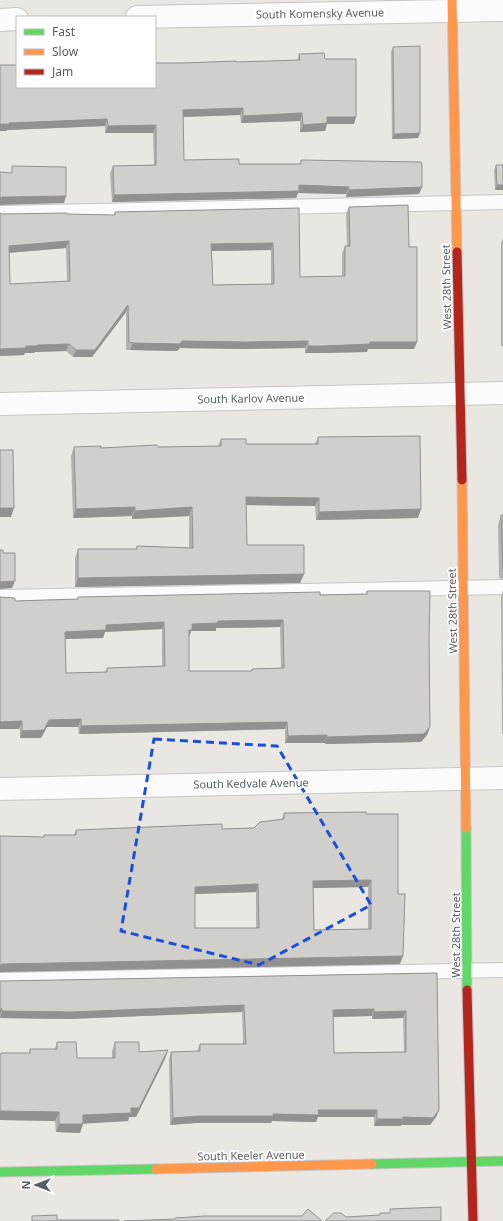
<svg xmlns="http://www.w3.org/2000/svg" width="503" height="1221" font-family="'Noto Sans',sans-serif">
  <style>
    .lines { fill: none; stroke-linecap: round; stroke-linejoin: round }
    .lane-casing { stroke: #c6c6c5; stroke-width: 16 }
    .street-casing { stroke: #c6c6c5; stroke-width: 24 }
    .fast-casing { stroke: #c7c6c6; stroke-width: 11 }
    .slow-casing { stroke: #c7c6c6; stroke-width: 11 }
    .jam-casing { stroke: #c7c6c6; stroke-width: 11 }
    .lane { stroke: #fcfbfb; stroke-width: 14 }
    .street { stroke: #fcfbfb; stroke-width: 22 }
    .fast { stroke: #63d668; stroke-width: 9 }
    .slow { stroke: #ff974d; stroke-width: 9 }
    .jam { stroke: #b3261e; stroke-width: 9 }
    .wall { fill: #b4b2af; fill-rule: evenodd }
    .shaded-wall { fill: #92918f }
    .building { fill: #d1cfcc; stroke: #92918f; fill-rule: evenodd }
    .marked { fill: none; stroke: #1d4ed8; stroke-width: 3; stroke-dasharray: 8 5; stroke-linejoin: round }
    .labels { text-anchor: middle; dominant-baseline: central; stroke-width: 3.5; stroke-linejoin: round; paint-order: stroke }
    .street-label { font-size: 11px; fill: #585e62; stroke: #fff }
  </style>
  <rect width="100%" height="100%" fill="#eae7e2"/>
  <g class="lines">
    <defs>
      <path id="lane" d="M0 213 503 202
        M0 597 503 587
        M0 980 503 970"/>
      <path id="street" d="M137 17 503 10
        M0 20 17 19
        M0 404 503 393
        M0 789 503 778"/>
      <path id="fast" d="M466 828 467 990
        M372 1164 503 1161
        M0 1172 156 1169"/>
      <path id="slow" d="M452 0 457 252
        M462 480 466 828
        M156 1169 372 1164"/>
      <path id="jam" d="M457 252 462 480
        M467 990 473 1221"/>
    </defs>
    <!-- lane casing -->
    <use href="#lane" class="lane-casing"/>
    <!-- street casing -->
    <use href="#street" class="street-casing"/>
    <!-- fast casing -->
    <use href="#fast" class="fast-casing"/>
    <!-- slow casing -->
    <use href="#slow" class="slow-casing"/>
    <!-- jam casing -->
    <use href="#jam" class="jam-casing"/>
    <!-- lane -->
    <use href="#lane" class="lane"/>
    <!-- street -->
    <use href="#street" class="street"/>
    <!-- fast -->
    <use href="#fast" class="fast"/>
    <!-- slow -->
    <use href="#slow" class="slow"/>
    <!-- jam -->
    <use href="#jam" class="jam"/>
  </g>
  <!-- wall -->
  <path class="wall" d="M393 47 420 133 418 138 392 139 391 52Z
    M299 54 325 59 356 117 354 124H327L325 131 300 132V121L241 123 240 115 183 117 184 160 239 164H300L301 160 422 187 419 194 346 197V194L298 193 296 198 112 202 110 173 113 166 154 165 153 133H105V126L7 130 6 131 17 87 183 63 297 61Z
    M496 165H503V190H495L494 170Z
    M349 207 409 247 417 342 414 349H368L367 352 321 353H305V348L245 349 180 348 177 351 130 350H126V312L92 357H73L66 351 35 352 34 353H25L24 355 0 356V213L2 214 114 215 115 212 299 208 300 277H342V253L345 246H347L346 214ZM66 248 67 282 10 284 9 253ZM271 250V284L213 285 212 251Z
    M503 238V346H501V243Z
    M318 437 418 518 316 520 315 506 246 505 247 545 304 574 300 583 75 587V558L78 549H136L137 546 189 548V516L132 519V516L73 518 71 456 74 447 101 448 218 446 221 439 246 444H315Z
    M501 515H503V579L499 578 498 525Z
    M503 590V734H502L501 596Z
    M367 591 429 638 430 727 427 735 421 742 325 744V743H285V729L79 734 78 727H47L41 738H20L15 601 77 599 78 597 366 594ZM280 627 281 668 252 669 251 671H189V637L191 631H216V628ZM162 629V666L107 668 105 672 66 673 65 639 103 638 105 632Z
    M284 813 366 814 398 894 400 964 0 972V836L43 837 44 835H74L76 830 222 829 254 828 282 819ZM368 887V929L314 930 313 888ZM256 892V928H195V894Z
    M437 973 439 1110 436 1117 430 1125H401V1126H374V1117H318L316 1122 272 1121 271 1123H196L170 1125 169 1059 171 1052 197 1051 200 1044H243L242 1012 68 1019 0 1018V981H3ZM372 1016V1019L403 1018 404 1052 334 1053 333 1017Z
    M57 1042 77 1058H112V1051L115 1042 139 1052 165 1059 136 1117H129L128 1121 83 1123 80 1133 56 1132 55 1121 0 1120V1054H1V1053H29L30 1049H55Z"/>
  <!-- shaded-wall -->
  <path class="shaded-wall" d="M243 108 240 115 181 117 183 110Z
    M302 113 300 121 241 123 243 116Z
    M327 117H356L354 124H327L325 131 300 132 303 125Z
    M107 119 105 126 7 130 6 131H0V124L9 123Z
    M156 125 153 133H105L108 126Z
    M420 133 418 138 392 139 394 134Z
    M299 185 349 187 346 194 298 193 296 198 112 202 114 195Z
    M497 185H503V190H495Z
    M422 187 419 194 346 197 349 190Z
    M66 196 64 203 0 205V198L2 197Z
    M69 241 66 248 6 253 9 246Z
    M273 243 271 250 209 251 211 244Z
    M128 305 126 312 92 357H73L76 350Z
    M182 341H308L305 348 245 349 180 348 177 351 130 350 133 343Z
    M370 342H417L414 349H368L367 352 321 353H305L308 346Z
    M69 344 66 351 35 352 34 353H25L24 355 0 356V349L38 345Z
    M246 497 319 498 315 506 243 505Z
    M135 507 132 516 73 518 76 509Z
    M192 507 189 516 132 519 135 511Z
    M0 508H14L11 517H0Z
    M421 509 418 518 316 520 319 512Z
    M304 574 300 583 75 587 78 578Z
    M15 581 12 588 0 589V582Z
    M283 620 280 627 216 628V631H191L189 637H186L192 624 218 621Z
    M164 622 162 629 105 632 103 638 62 639 65 632 106 625Z
    M81 719 78 727H47L41 738H20L22 731 49 720Z
    M22 721 19 729H0V722Z
    M287 722 285 729 79 734 81 726Z
    M430 727 427 735 421 742 325 744 327 737Z
    M327 735 325 743H285L288 736Z
    M371 880 368 887 310 888 313 881Z
    M258 884 256 892 193 894 195 887Z
    M403 956 400 964 0 972V966L2 964Z
    M244 1005 242 1012 68 1019 0 1018 2 1011Z
    M0 1009H2L0 1015Z
    M374 1009 372 1016 331 1017 333 1010Z
    M406 1011 403 1018 372 1019 374 1012Z
    M168 1050 165 1059 136 1117H129L128 1121 79 1124 83 1115Z
    M318 1110H377L374 1117H318L316 1122 272 1121 271 1123H196L170 1125 173 1118 199 1116 273 1114Z
    M439 1110 436 1117 430 1125H401V1126H374L377 1119 403 1117Z
    M0 1111 59 1112 55 1121 0 1120Z
    M59 1124H83L80 1133 56 1132Z"/>
  <!-- building -->
  <path class="building" d="M420 46V133L394 134 393 47Z
    M324 53 325 59H356V117H327V123L303 125 302 113 243 116V108L183 110 184 160 239 159V164H301V160L421 162 422 165V187L349 190V187L299 185V191L114 195 113 166 156 165V125L108 126 107 119 9 123V124H0V65H17V87H155V63H183L236 61V62L300 60 299 54Z
    M496 165H503V185H497Z
    M12 166 66 167V196L2 197 0 198V172L12 173Z
    M408 205 409 247H417V342H370V344L323 346H308V341L247 342 182 341 180 344 133 343 129 342 128 305 95 350H76L69 344 38 345 37 346H26V348L0 349V213L2 214 67 213V214L115 215V212L299 208 300 277 345 276V246H350L349 207ZM69 241 70 281 10 284 9 246ZM273 243 274 284 213 285 211 244Z
    M420 436 421 509 319 512V498L246 497 247 545H304V574L78 578V549H137V546L193 548 192 507 135 511V507L76 509 74 447 101 446V448L157 445 158 447 221 446V439H246V444H318V437Z
    M0 450H13L14 508H0Z
    M501 515H503V569Z
    M0 550H3V553H15V581L0 582Z
    M367 591H430L429 638 430 727 424 734 327 737V735L288 736 287 722 81 726V719L49 720 44 730 22 731V721L0 722V597L15 598V601L78 599V597L320 592V595L367 594ZM283 620 284 668 252 669V671H189V630H192V624L218 623V621ZM164 622 165 666 107 668V672L66 673 65 632 106 630V625Z
    M366 812V814H398V894H405L403 956 2 964 0 966V836L44 837V835H76V830L222 824V829L254 828 260 822 284 819V813ZM371 880V929L314 930 313 881ZM258 884 259 928H195V887Z
    M437 973 439 1110 433 1118 403 1117V1119H377V1110H318L319 1115 273 1114 274 1116H199L173 1118 171 1052 200 1051V1044H246L244 1005 71 1012 2 1011V1009H0V981H3ZM374 1009V1012L406 1011V1052L334 1053 333 1010Z
    M57 1042H76L77 1058H115V1042H139V1052L168 1050 139 1108H131V1113L83 1115V1124H59V1112L0 1111V1054H1V1053H30V1049H57Z
    M441 1207V1221H325L334 1213H341L346 1217 380 1215V1213H390V1209Z
    M308 1209 322 1221H124L175 1219V1218L205 1216H302Z
    M57 1215V1220H119V1221H32V1216Z"/>
  <!-- marked area -->
  <path class="marked" d="M154 739 277 746 371 905 259 965 121 931Z"/>
  <g class="labels">
    <!-- street labels -->
    <g class="street-label">
      <text transform="translate(320 13) rotate(-1)">South Komensky Avenue</text>
      <text transform="translate(446 287) rotate(-91)">West 28th Street</text>
      <text transform="translate(251 398) rotate(-1)">South Karlov Avenue</text>
      <text transform="translate(452 611) rotate(-91)">West 28th Street</text>
      <text transform="translate(251 783) rotate(-1)">South Kedvale Avenue</text>
      <text transform="translate(455 935) rotate(-90)">West 28th Street</text>
      <text transform="translate(251 1155) rotate(-1)">South Keeler Avenue</text>
    </g>
  </g>
  <!-- legend -->
  <rect x="16" y="16" width="140" height="72" fill="#ffffff" stroke="#bcbfc0"/>
  <rect x="24" y="29" width="20" height="6" fill="#63d668" stroke="#bcbfc0"/>
  <text x="52" y="36" font-size="12" fill="#585e62">Fast</text>
  <rect x="24" y="49" width="20" height="6" fill="#ff974d" stroke="#bcbfc0"/>
  <text x="52" y="56" font-size="12" fill="#585e62">Slow</text>
  <rect x="24" y="69" width="20" height="6" fill="#b3261e" stroke="#bcbfc0"/>
  <text x="52" y="76" font-size="12" fill="#585e62">Jam</text>
  <!-- north arrow -->
  <g transform="translate(36 1185) rotate(270)" stroke="#ffffff" stroke-width="3" paint-order="stroke">
  <path d="M0-3L7 15L0 10L-7 15Z" fill="#585e62"/>
  <text y="-6" font-size="11" font-weight="bold" text-anchor="middle" fill="#585e62">N</text>
  </g>
</svg>
